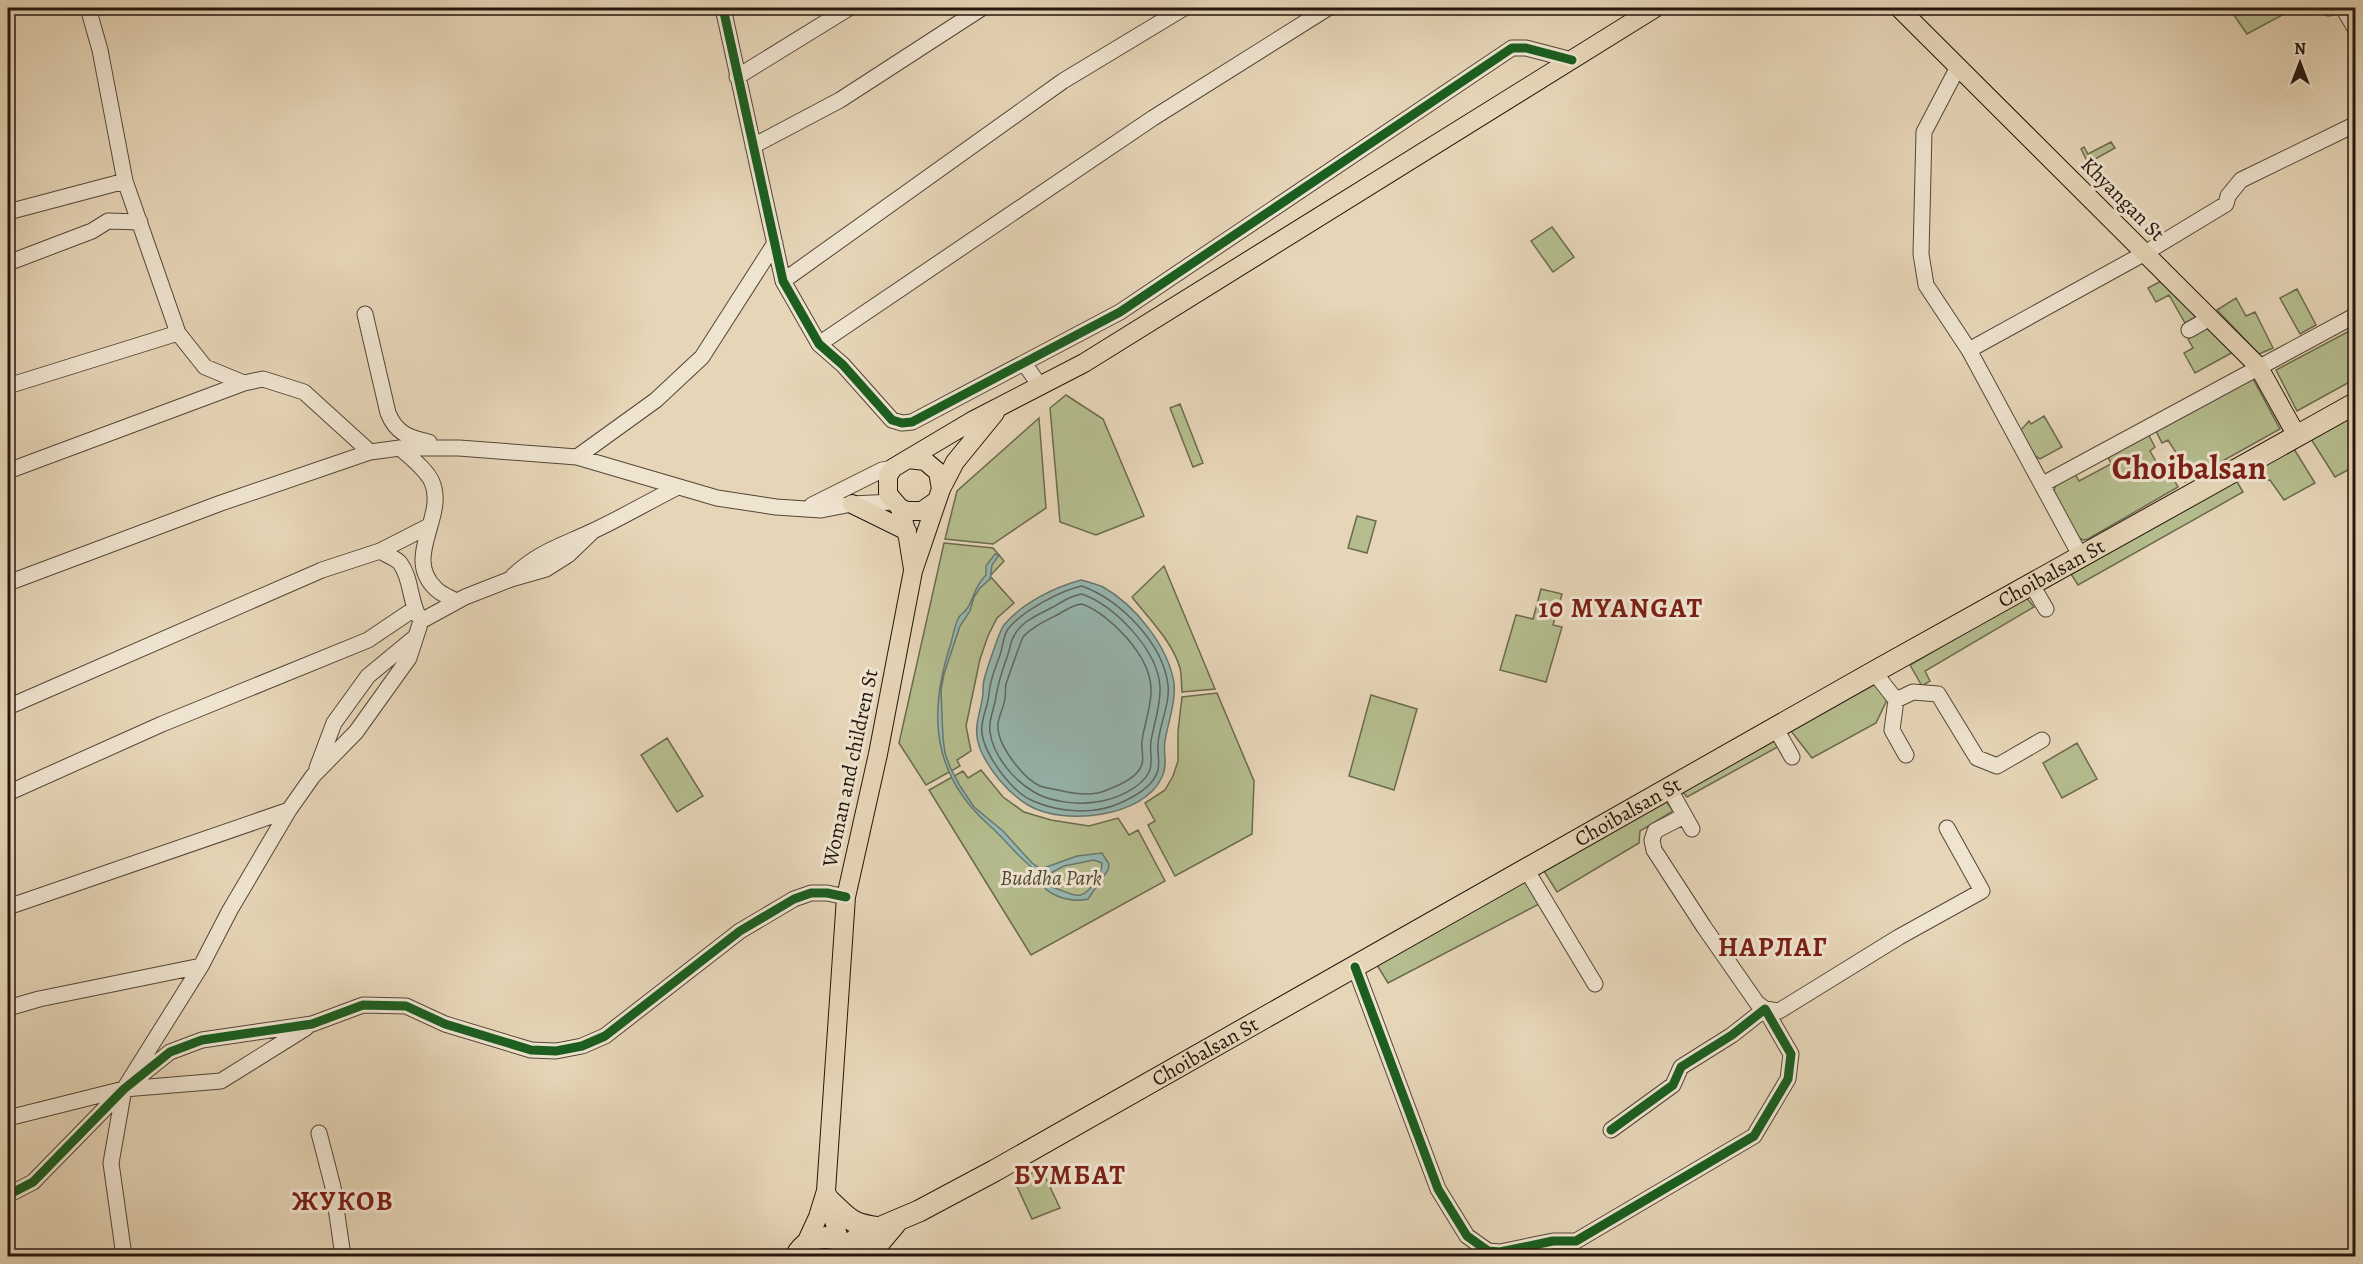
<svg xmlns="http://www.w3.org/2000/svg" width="2363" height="1264" font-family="Alegreya,serif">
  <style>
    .green { fill: #b5bd8e; stroke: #6c6a4e; stroke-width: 1.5 }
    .water { fill: #96b8b2; stroke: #687770; stroke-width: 1.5; fill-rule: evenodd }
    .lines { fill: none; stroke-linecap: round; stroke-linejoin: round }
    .shore { stroke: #5d6760; stroke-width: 1.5 }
    .minor-casing { stroke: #544638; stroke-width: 17 }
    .major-casing { stroke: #24160e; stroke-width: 20 }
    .highway-casing { stroke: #24160e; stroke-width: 23 }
    .minor { stroke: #efe4d0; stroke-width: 15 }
    .major { stroke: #e6d5b7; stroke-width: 18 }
    .highway { stroke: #e6d5b7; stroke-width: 21 }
    .cycleway-casing { stroke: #efe4d0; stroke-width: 13 }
    .cycleway { stroke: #1b5e20; stroke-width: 9 }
    .labels { text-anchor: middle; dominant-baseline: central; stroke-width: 6; stroke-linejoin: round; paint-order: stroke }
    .street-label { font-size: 21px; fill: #24160e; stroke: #efe4d0 }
    .park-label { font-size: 21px; font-style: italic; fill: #504834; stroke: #efe4d0 }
    .district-label { font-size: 27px; font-weight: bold; letter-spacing: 1.5px; fill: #7a1f14; stroke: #efe4d0 }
    .town-label { font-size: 33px; font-weight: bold; fill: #7a1f14; stroke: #efe4d0 }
  </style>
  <rect width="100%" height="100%" fill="#e6d5b7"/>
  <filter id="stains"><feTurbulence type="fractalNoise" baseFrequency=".00333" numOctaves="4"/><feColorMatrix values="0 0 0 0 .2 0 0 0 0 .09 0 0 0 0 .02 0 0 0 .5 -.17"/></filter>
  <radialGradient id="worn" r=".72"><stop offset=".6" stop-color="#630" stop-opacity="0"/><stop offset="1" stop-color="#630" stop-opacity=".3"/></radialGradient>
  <!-- green -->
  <path class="green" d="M2229 8H2295L2247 34Z
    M2111 142 2115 148 2088 163 2081 149 2084 147 2088 154Z
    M1552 227 1574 257 1553 272 1531 241Z
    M2163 280 2199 315 2185 323 2169 295 2156 302 2148 288Z
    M2297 289 2316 325 2300 334 2280 298Z
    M2236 298 2246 316 2255 312 2273 348 2259 354 2217 310Z
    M2210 326 2235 351 2195 373 2184 353 2193 348 2188 339Z
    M2355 328V379L2297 411 2276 370Z
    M2252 377 2280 429 2185 482 2171 458 2177 454 2168 440 2162 443 2154 427Z
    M1066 395 1103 419 1144 516 1096 535 1060 522 1050 408Z
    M1180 404 1203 463 1193 467 1170 408Z
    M2355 414V466L2335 477 2311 439Z
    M2044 416 2062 447 2040 459 2035 456 2021 430 2029 421 2031 424Z
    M1039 418 1046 508 993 544 945 539 957 491Z
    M2147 432 2155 447 2150 451 2158 465 2164 462 2178 487 2088 539 2083 540 2078 537 2054 495C2053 482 2064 478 2074 472L2079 481 2111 464 2107 454Z
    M2294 449 2315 483 2284 500 2270 480 2263 481 2256 469Z
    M2236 480 2243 492 2078 585 2071 574Z
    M1357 516 1376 521 1367 553 1348 548Z
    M944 543 993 548 1004 561 990 576 1014 603 997 618 988 636 980 659 966 726 971 751 957 760 960 766 926 785 899 743Z
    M1164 566 1215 689 1182 692C1181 684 1182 676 1180 668 1172 641 1149 619 1132 597Z
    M1541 589 1562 594 1553 625 1562 627 1546 682 1500 670 1516 615 1533 619Z
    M2026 597 2034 607 1925 671 1930 681 1922 686 1910 665Z
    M1877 683 1887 700 1876 723 1812 758 1791 731Z
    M1217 693 1254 781 1252 834 1175 876 1148 825 1155 821 1145 803 1165 790 1173 776 1178 761V731L1182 697Z
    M1371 695 1417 709 1394 790 1349 776Z
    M1777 737 1781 745 1687 797 1682 791Z
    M667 738 703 796 677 812 641 755Z
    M2077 743 2097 779 2062 798 2043 763Z
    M981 770 1003 797 1024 812 1051 820 1089 826 1118 818 1129 835 1138 830 1165 881 1031 955 929 790 963 771 968 778Z
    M1665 800 1673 811 1640 831 1639 843 1557 892 1544 871Z
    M1527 880 1541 903 1388 983 1377 965Z
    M1041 1168 1060 1208 1032 1219 1015 1182Z"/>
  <!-- water -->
  <path class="water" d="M995 554 999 555 992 565 990 579 980 588 974 597 970 611 960 626 944 674 941 690 943 738 945 753 950 767 960 786 974 807 1003 831 1032 863 1041 869 1077 856 1102 853 1109 864 1108 870 1088 899C1070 903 1039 895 1039 873 1020 860 1007 841 990 826 931 774 928 713 951 643 953 635 955 624 959 617 961 614 964 613 966 610 975 598 973 588 986 575V566ZM1094 860 1102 863C1102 871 1099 875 1095 881 1081 906 1071 892 1049 886L1046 879 1047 875 1064 866Z
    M1081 580C1088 582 1096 584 1103 587 1135 605 1168 646 1174 683 1176 702 1168 722 1165 741 1163 753 1168 765 1162 777 1144 818 1062 826 1028 805 1008 793 990 771 981 751 971 727 981 715 983 693 983 689 983 684 984 680 986 672 1000 629 1004 625 1022 603 1055 587 1081 580Z"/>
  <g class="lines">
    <!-- shore -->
    <path class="shore" d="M1082 586C1120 600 1163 643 1168 685 1170 704 1160 723 1158 743 1157 752 1160 760 1158 770 1154 787 1132 798 1118 804 1092 815 1059 812 1033 801 1012 792 986 757 982 734 980 719 988 708 989 694 990 679 995 669 1000 655 1003 647 1003 636 1008 629 1021 612 1061 590 1082 586Z
      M1082 594C1115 606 1158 650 1160 687 1161 705 1154 723 1151 741 1149 751 1154 762 1149 772 1141 789 1113 800 1096 802 1078 805 1050 802 1034 792 1013 780 993 755 990 732 988 719 995 708 996 696 999 679 1001 674 1007 657 1010 650 1010 642 1014 636 1021 621 1040 614 1053 607 1063 601 1071 596 1082 594Z
      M1082 604C1110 614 1150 656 1151 688 1152 706 1144 724 1142 741 1141 749 1144 756 1142 764 1138 778 1119 785 1107 790 1092 797 1074 794 1058 790 1052 789 1046 788 1040 786 1023 778 996 744 998 724 999 715 1004 707 1005 698 1006 693 1005 689 1006 684 1008 678 1021 641 1023 637 1032 627 1045 621 1057 615 1066 610 1072 605 1082 604Z"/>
    <defs>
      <path id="minor" d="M88 8 100 50 125 181 178 333
        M723 8 783 281 819 344 843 365 892 420 902 423 912 422 1120 312 1512 48H1526L1572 60
        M2328 8H2330
        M2343 8 2356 30
        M1958 67 1924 132 1921 254 1926 285 1969 350 2081 557
        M737 77 849 8
        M753 146 840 100 982 8
        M8 212 125 181
        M8 263 92 231 108 221 140 222
        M783 281 1063 81 1184 8
        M365 314 388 413C396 433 409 438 429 442
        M2189 330 2210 318
        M819 344 1153 118 1328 8
        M1969 350 2145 253 2226 204 2228 196 2241 180 2356 124
        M1024 363 1040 386
        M8 386 178 333 205 367 244 383
        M400 448C411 458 426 469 432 482 447 517 402 557 436 589 441 594 449 597 456 601
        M577 457 656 400 702 357 775 243
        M8 471 244 383 263 379 304 392 370 452
        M2043 484 2356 315
        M812 505 882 470 893 468
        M380 551C386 555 396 558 400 563 412 579 409 600 419 617
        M513 576C540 551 561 546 593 531 621 518 648 502 676 488
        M8 583 221 503 370 452 400 448H459L577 457 717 498 776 507 821 510 852 504 893 502
        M2032 585 2046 609
        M1874 672 1896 700 1892 730 1906 755
        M1896 700 1913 692 1938 694 1977 758 1997 766 2042 740
        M8 707 322 570 380 551 429 526
        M1776 729 1792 757
        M317 768 334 723 368 676 414 638
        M1669 788 1692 829
        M8 793 162 724 368 640 414 609
        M1684 816 1655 831 1652 840 1654 850 1704 927 1757 1003 1765 1009 1779 1011 1899 937 1982 891 1947 828
        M1526 869 1595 984
        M8 907 289 810
        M1355 967 1438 1189 1467 1236 1488 1251 1500 1252 1553 1241H1576L1754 1136 1788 1079 1791 1054 1765 1009 1732 1035 1681 1067 1673 1085 1611 1130
        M8 1008 39 999 201 966
        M8 1118 124 1089 221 1081 306 1028
        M319 1133 333 1187 343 1256
        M8 1195 33 1182 124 1089 170 1052 202 1040 312 1024 363 1005 406 1006 445 1024 531 1050 556 1051 582 1046 605 1036 740 931 794 899 811 893H827L846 897
        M124 1256 111 1163 124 1089 201 966 230 910 289 810 313 776 356 732 409 658 421 621 465 597 511 579 546 569 568 555 592 532"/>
      <path id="major" d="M1899 8 2258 366 2297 436
        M908 459 972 421 1084 363 1655 8
        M941 489 955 462 995 413
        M852 504 907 531
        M900 508 908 538 913 569
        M828 1196 839 1240
        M806 1243 818 1217 826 1191 846 897 878 754 913 571 941 489 938 472 925 461 908 459 893 468 888 476V494L900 508 907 511H922L935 502"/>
      <g id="highway">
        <path d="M829 1200C849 1219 850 1224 880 1228"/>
        <path id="s1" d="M847 1246 860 1236 919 1211 994 1171 1874 672 2356 403"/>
        <path d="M796 1256C809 1232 840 1231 853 1256"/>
        <path d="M868 1256 895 1224"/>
      </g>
    </defs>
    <!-- minor casing -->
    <use href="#minor" class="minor-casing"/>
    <!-- major casing -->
    <use href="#major" class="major-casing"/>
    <!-- highway casing -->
    <use href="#highway" class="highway-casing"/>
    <!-- minor -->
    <use href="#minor" class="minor"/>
    <!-- major -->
    <use href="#major" class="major"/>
    <!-- highway -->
    <use href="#highway" class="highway"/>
    <defs>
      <path id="cycleway" d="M723 8 783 281 819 344 843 365 892 420 902 423 912 422 1120 312 1512 48H1526L1572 60
        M1355 967 1438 1189 1467 1236 1488 1251 1500 1252 1553 1241H1576L1754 1136 1788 1079 1791 1054 1765 1009 1732 1035 1681 1067 1673 1085 1611 1130
        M8 1195 33 1182 124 1089 170 1052 202 1040 312 1024 363 1005 406 1006 445 1024 531 1050 556 1051 582 1046 605 1036 740 931 794 899 811 893H827L846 897"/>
    </defs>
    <!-- cycleway casing -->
    <use href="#cycleway" class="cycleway-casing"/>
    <!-- cycleway -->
    <use href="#cycleway" class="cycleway"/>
  </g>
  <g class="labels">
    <!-- street labels -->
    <g class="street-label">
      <text transform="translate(2123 199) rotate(45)">Khyangan St</text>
      <text stroke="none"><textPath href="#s1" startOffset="1380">Choibalsan St</textPath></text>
      <text transform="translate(850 768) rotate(-78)">Woman and children St</text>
      <text stroke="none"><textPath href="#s1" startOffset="894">Choibalsan St</textPath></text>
      <text stroke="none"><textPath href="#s1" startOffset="408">Choibalsan St</textPath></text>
    </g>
    <!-- park labels -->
    <g class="park-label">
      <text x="1051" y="878">Buddha Park</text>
    </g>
    <!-- district labels -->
    <g class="district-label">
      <text x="1621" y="608">10 MYANGAT</text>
      <text x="1773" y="947">НАРЛАГ</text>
      <text x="1070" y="1175">БУМБАТ</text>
      <text x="343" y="1201">ЖУКОВ</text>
    </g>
    <!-- town labels -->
    <g class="town-label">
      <text x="2189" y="467">Choibalsan</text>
    </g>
  </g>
  <!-- margin -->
  <rect width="2363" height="1264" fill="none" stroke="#e6d5b7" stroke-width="30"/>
  <rect x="9" y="9" width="2345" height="1246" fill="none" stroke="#24160e" stroke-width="3"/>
  <rect x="15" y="15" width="2333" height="1234" fill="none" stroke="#24160e" stroke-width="1.5"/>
  <!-- north arrow -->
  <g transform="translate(2300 63)" stroke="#efe4d0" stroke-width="4.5" paint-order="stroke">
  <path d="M0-4.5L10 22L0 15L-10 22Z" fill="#24160e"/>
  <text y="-9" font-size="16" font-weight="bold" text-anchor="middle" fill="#24160e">N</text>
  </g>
  <rect width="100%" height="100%" filter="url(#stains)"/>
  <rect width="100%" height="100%" fill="url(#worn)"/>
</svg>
